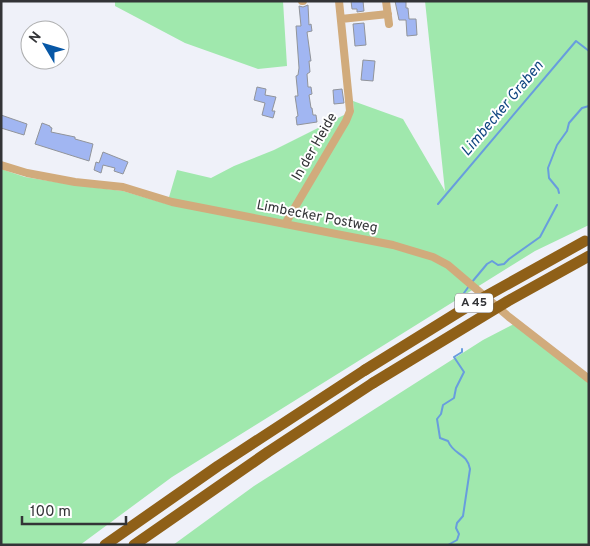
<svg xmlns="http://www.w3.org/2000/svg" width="590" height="546" font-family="Overpass,sans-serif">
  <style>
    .green { fill: #a0e8ad }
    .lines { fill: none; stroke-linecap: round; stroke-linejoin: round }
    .stream { stroke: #689ddd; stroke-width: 2 }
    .building { fill: #a1b6f2; stroke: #91949a }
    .minor { stroke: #d1ab7c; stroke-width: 8 }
    .highway { stroke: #8f6018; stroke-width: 11 }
    .highway-bridge { stroke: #8f6018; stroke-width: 11 }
    .labels { text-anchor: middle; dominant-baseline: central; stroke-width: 4; stroke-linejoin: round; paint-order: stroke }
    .shield { fill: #fff; stroke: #707173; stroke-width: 1 }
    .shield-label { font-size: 12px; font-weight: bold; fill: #333437 }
    .street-label { font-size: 14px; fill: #333437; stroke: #fff }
    .water-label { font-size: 15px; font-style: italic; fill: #104681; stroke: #fff }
  </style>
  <rect width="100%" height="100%" fill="#eff1f9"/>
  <!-- green -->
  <path class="green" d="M115 1H283L287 66 258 69 185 43 115 6Z
    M425 1H589V225L535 251 172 477 80 545H1V169L25 177 74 185 123 191 167 204 177 170 211 178 234 166 274 150 354 110 353 101 403 119 445 191Z
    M516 323 589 379V545H173L254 486 483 340Z"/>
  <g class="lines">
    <!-- stream -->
    <path class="stream" d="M559 193 558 189 549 178 548 168 557 145 567 131 569 123 582 108 589 106
      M438 204 576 41 589 51
      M472 282 487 264 492 261 498 265 504 264 509 259 540 237 557 205
      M460 305 459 300 469 286
      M448 545 457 540 459 534 456 528 457 523 463 516 470 469C467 452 454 456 448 441L440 438 437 419 441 414 443 405 454 398 456 388 464 372 454 357 462 352V349"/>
  </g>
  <!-- building -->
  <path class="building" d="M351 1H363L364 11 357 12V9H352Z
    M395 1H406V8H408L409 19H416L417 35 407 36 406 20H399Z
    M308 5 309 25 311 24 312 31 307 32 311 61H309L310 72 307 74 308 87H311L312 94 309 95 311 108H312L313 115H316L317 122 297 125 296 117 298 116 295 96H298L296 76 298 75 299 68 296 26H301L299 6 303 7Z
    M364 23 366 45 355 46 353 24Z
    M363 60 375 61 373 81 361 80Z
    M257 87 266 89 265 95 276 97 272 111H275L273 118 262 115 265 103 254 100Z
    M342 89 344 103 334 104 333 90Z
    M1 115 27 124 24 135 1 128Z
    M42 123 50 126V127L52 128 51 132 75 137V139L93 144 89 161 35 144Z
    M103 152 128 162 123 174 114 171 115 168 103 165 101 173 94 170 96 162 99 163Z"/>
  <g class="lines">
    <!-- minor -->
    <path class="minor" d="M302 1H303
      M386 1 389 24
      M341 19 388 14
      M1 165 27 173 75 182 123 187 172 202 393 245 433 257 448 265 509 317 589 379
      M285 224 346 121 350 111 339 1"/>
    <!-- highway -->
    <path class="highway" d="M105 545 218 466 365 370
      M134 545 268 452 373 383"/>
    <!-- highway-bridge -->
    <path class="highway-bridge" d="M365 370 470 305 585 241
      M373 383 508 301 589 256"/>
  </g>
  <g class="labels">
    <!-- shield labels -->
    <rect class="shield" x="455" y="293.5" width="38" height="19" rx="4"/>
    <g class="shield-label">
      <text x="474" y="303">A 45</text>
    </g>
    <!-- street labels -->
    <g class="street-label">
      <text transform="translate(315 147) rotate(-60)">In der Heide</text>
      <text transform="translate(317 217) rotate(11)">Limbecker Postweg</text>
    </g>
    <!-- water labels -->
    <g class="water-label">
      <text transform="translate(503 109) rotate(-50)">Limbecker Graben</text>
    </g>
  </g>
  <!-- border -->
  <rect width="590" height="546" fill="none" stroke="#333437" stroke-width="5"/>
  <!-- north arrow -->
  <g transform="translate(45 45) rotate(308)"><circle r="24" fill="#ffffff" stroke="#adaeaf"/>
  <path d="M0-4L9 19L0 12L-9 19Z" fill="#0757a6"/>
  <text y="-8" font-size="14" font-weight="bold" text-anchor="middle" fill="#333437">N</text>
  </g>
  <!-- scale -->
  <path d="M22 516v8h104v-8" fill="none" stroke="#333437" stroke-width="2.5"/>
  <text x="30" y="516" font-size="15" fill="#333437" stroke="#ffffff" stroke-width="4" paint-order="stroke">100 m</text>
</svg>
